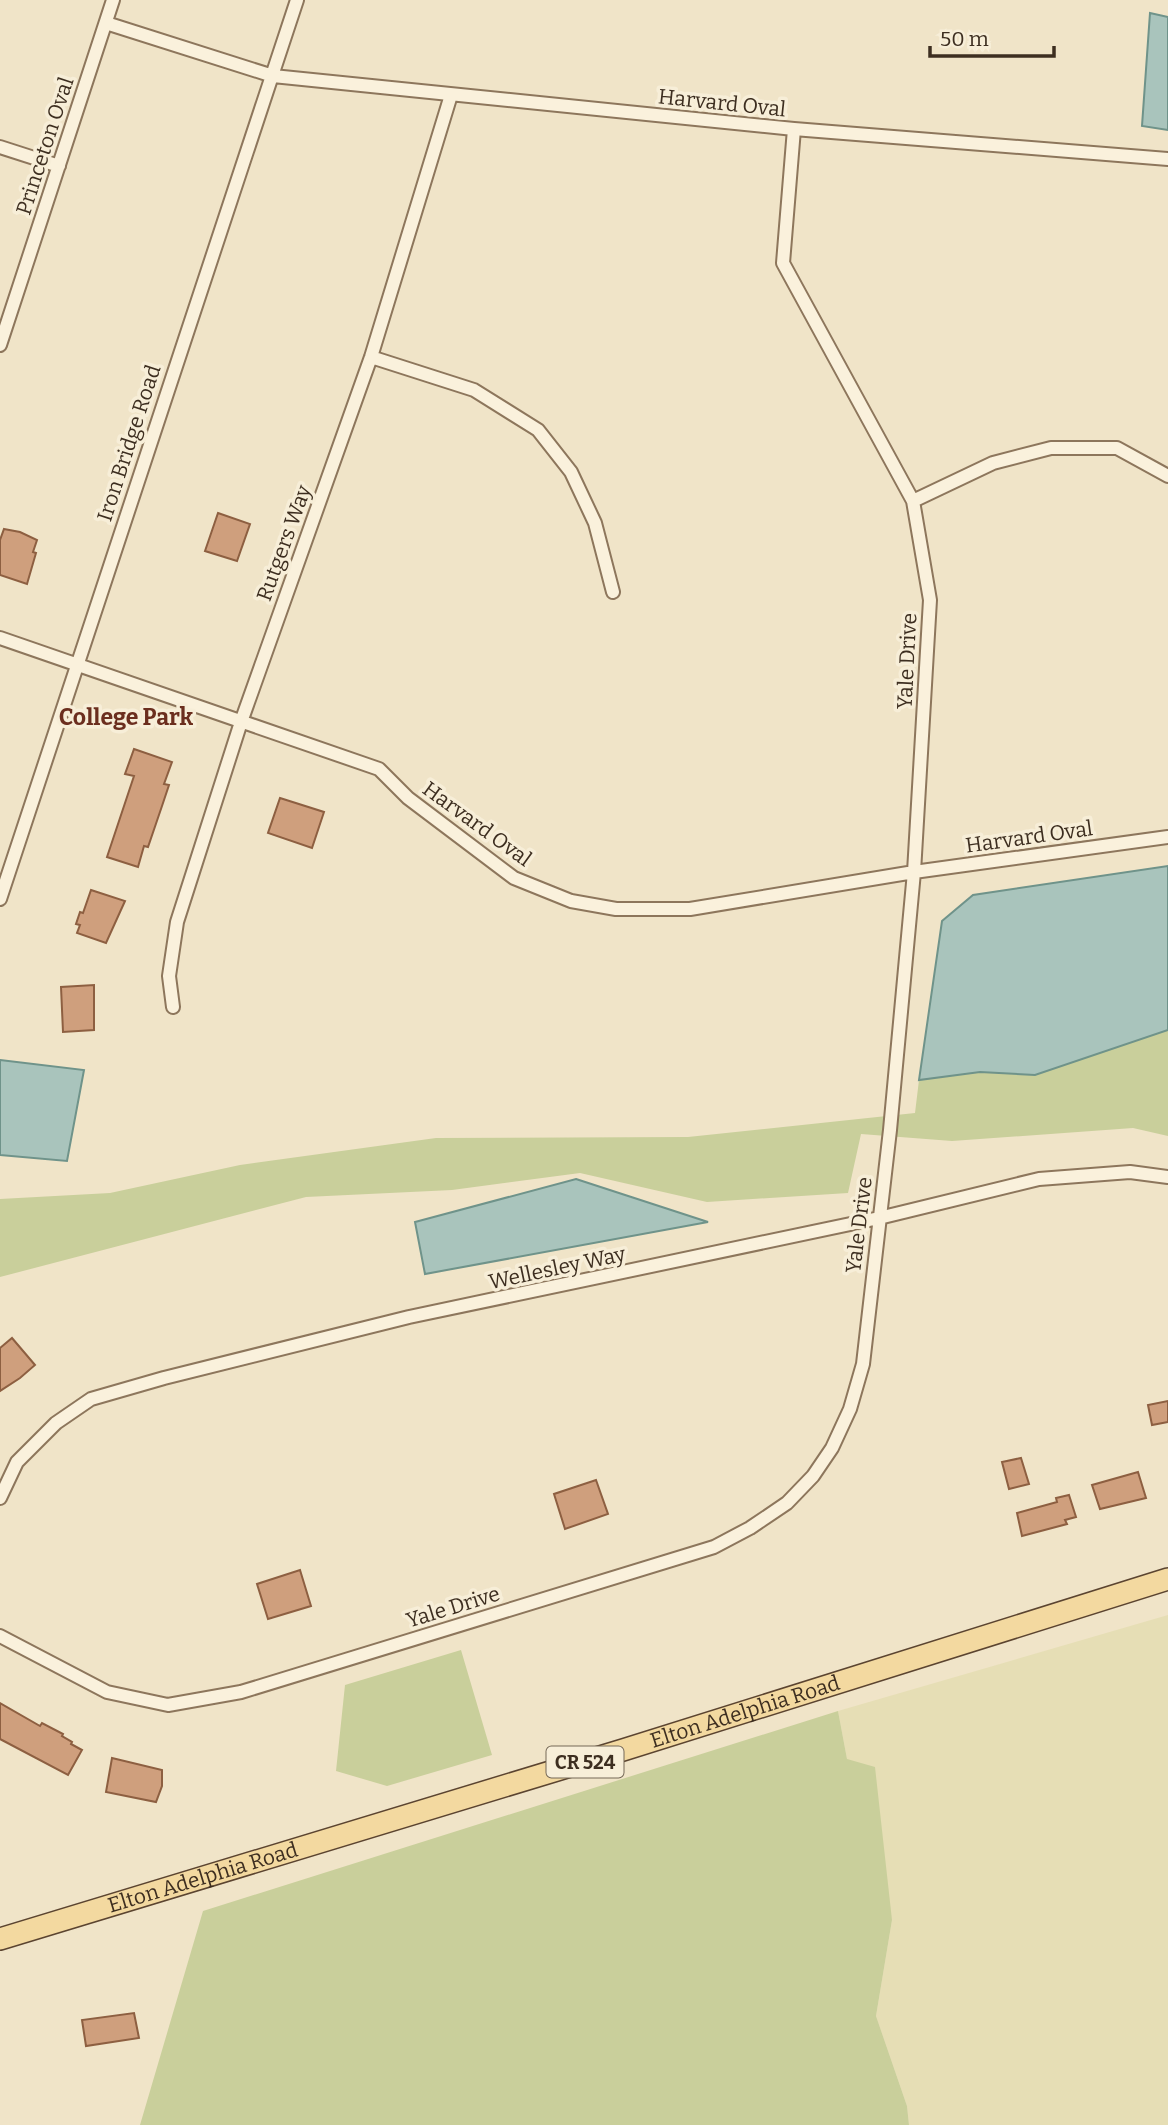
<svg xmlns="http://www.w3.org/2000/svg" width="1168" height="2125" font-family="Bitter,serif">
  <style>
    .farmland { fill: #e6deb5 }
    .green { fill: #c9cf9b }
    .water { fill: #a9c4bc; stroke: #6f938a; stroke-width: 2 }
    .building { fill: #cf9f7d; stroke: #8d5f41; stroke-width: 2 }
    .lines { fill: none; stroke-linecap: round; stroke-linejoin: round }
    .street-casing { stroke: #8d765c; stroke-width: 16 }
    .primary-casing { stroke: #5b4430; stroke-width: 24 }
    .street { stroke: #faf1dc; stroke-width: 12 }
    .primary { stroke: #f3d9a0; stroke-width: 21 }
    .labels { text-anchor: middle; dominant-baseline: central; stroke-width: 7; stroke-linejoin: round; paint-order: stroke }
    .shield { fill: #f7eed8; stroke: #756857; stroke-width: 2 }
    .shield-label { font-size: 19px; font-weight: bold; fill: #3d2e20 }
    .street-label { font-size: 21px; fill: #3d2e20; stroke: #f7eed8 }
    .neighbourhood-label { font-size: 23px; font-weight: bold; fill: #6b2e1e; stroke: #f7eed8 }
  </style>
  <rect width="100%" height="100%" fill="#f0e4c8"/>
  <!-- farmland -->
  <path class="farmland" d="M1168 1615V2125H909L907 2106 876 2016 892 1920 847 1759 838 1711Z"/>
  <!-- green -->
  <path class="green" d="M1168 1030V1136L1133 1128 952 1141 861 1134 848 1193 707 1202 580 1173 452 1190 306 1197 0 1277V1199L110 1193 240 1165 436 1138 688 1137 915 1113 919 1080 980 1072 1035 1075Z
    M461 1650 492 1755 387 1786 336 1771 345 1685Z
    M838 1711 847 1759 875 1767 892 1920 876 2016 907 2106 909 2125H140L203 1911Z"/>
  <!-- water -->
  <path class="water" d="M1150 13 1168 17V130L1142 126Z
    M1168 866V1030L1035 1075 980 1072 919 1080 942 921 973 895Z
    M0 1060 84 1070 67 1161 0 1155Z
    M576 1179 708 1222 425 1274 415 1222Z"/>
  <!-- building -->
  <path class="building" d="M218 513 250 524 237 561 205 551Z
    M4 529 20 532 37 540 33 552 36 553 27 584 0 575V540Z
    M134 749 172 762 164 784 169 785 162 806 148 847 144 846 138 867 107 857 134 776 125 774Z
    M280 798 324 812 312 848 268 833Z
    M91 890 125 901 106 943 77 933 80 925 76 924 80 912 83 913Z
    M94 985V1030L63 1032 61 987Z
    M12 1338 35 1365 20 1378 0 1391V1348Z
    M1168 1401V1422L1152 1425 1148 1405Z
    M1021 1458 1029 1484 1009 1489 1002 1462Z
    M1138 1472 1146 1498 1100 1509 1092 1485Z
    M596 1480 608 1514 565 1529 554 1494Z
    M1069 1495 1076 1517 1065 1520 1067 1524 1022 1536 1017 1513 1057 1502 1056 1498Z
    M300 1570 311 1606 268 1619 257 1584Z
    M0 1703 40 1726 42 1723 63 1734 62 1736 72 1742 71 1744 82 1750 68 1775 0 1739Z
    M112 1758 162 1770V1786L156 1802 106 1792Z
    M134 2013 139 2038 86 2046 82 2020Z"/>
  <g class="lines">
    <defs>
      <path id="street" d="M106 23 273 76 794 129 1168 159
        M0 147 59 166
        M0 345 113 0
        M371 357 474 390 538 430 571 472 595 523 613 592
        M913 501 993 463 1051 448H1117L1168 476
        M0 638 379 769 408 798 514 878 571 901 616 909H690L914 872 1168 837
        M0 899 297 0
        M173 1007 169 976 177 922 241 722 371 357 451 95
        M0 1498 17 1462 56 1423 91 1399 164 1378 409 1317 879 1218 1039 1179 1130 1172 1168 1177
        M0 1636 107 1692 168 1705 241 1692 714 1547 750 1528 787 1503 813 1476 832 1448 850 1409 863 1364 890 1130 914 872 930 600 913 501 783 263 794 129"/>
      <g id="primary">
        <path id="s1" d="M0 1939 623 1750 1168 1579"/>
      </g>
    </defs>
    <!-- street casing -->
    <use href="#street" class="street-casing"/>
    <!-- primary casing -->
    <use href="#primary" class="primary-casing"/>
    <!-- street -->
    <use href="#street" class="street"/>
    <!-- primary -->
    <use href="#primary" class="primary"/>
  </g>
  <g class="labels">
    <!-- shield labels -->
    <rect class="shield" x="546.5" y="1746.5" width="77" height="31" rx="5"/>
    <g class="shield-label">
      <text x="585" y="1762">CR 524</text>
    </g>
    <!-- street labels -->
    <g class="street-label">
      <text transform="translate(722 103) rotate(6)">Harvard Oval</text>
      <text transform="translate(45 146) rotate(-72)">Princeton Oval</text>
      <text transform="translate(129 443) rotate(-72)">Iron Bridge Road</text>
      <text transform="translate(284 543) rotate(-70)">Rutgers Way</text>
      <text transform="translate(907 661) rotate(-87)">Yale Drive</text>
      <text transform="translate(477 824) rotate(36)">Harvard Oval</text>
      <text transform="translate(1029 837) rotate(-8)">Harvard Oval</text>
      <text transform="translate(859 1225) rotate(-83)">Yale Drive</text>
      <text transform="translate(557 1268) rotate(-12)">Wellesley Way</text>
      <text transform="translate(453 1607) rotate(-17)">Yale Drive</text>
      <text stroke="none"><textPath href="#s1" startOffset="779">Elton Adelphia Road</textPath></text>
      <text stroke="none"><textPath href="#s1" startOffset="212">Elton Adelphia Road</textPath></text>
    </g>
    <!-- neighbourhood labels -->
    <g class="neighbourhood-label">
      <text x="126" y="717">College Park</text>
    </g>
  </g>
  <!-- scale -->
  <path d="M930 46v10h124v-10" fill="none" stroke="#3d2e20" stroke-width="3.5"/>
  <text x="940" y="46" font-size="21" fill="#3d2e20" stroke="#f7eed8" stroke-width="5" paint-order="stroke">50 m</text>
</svg>
